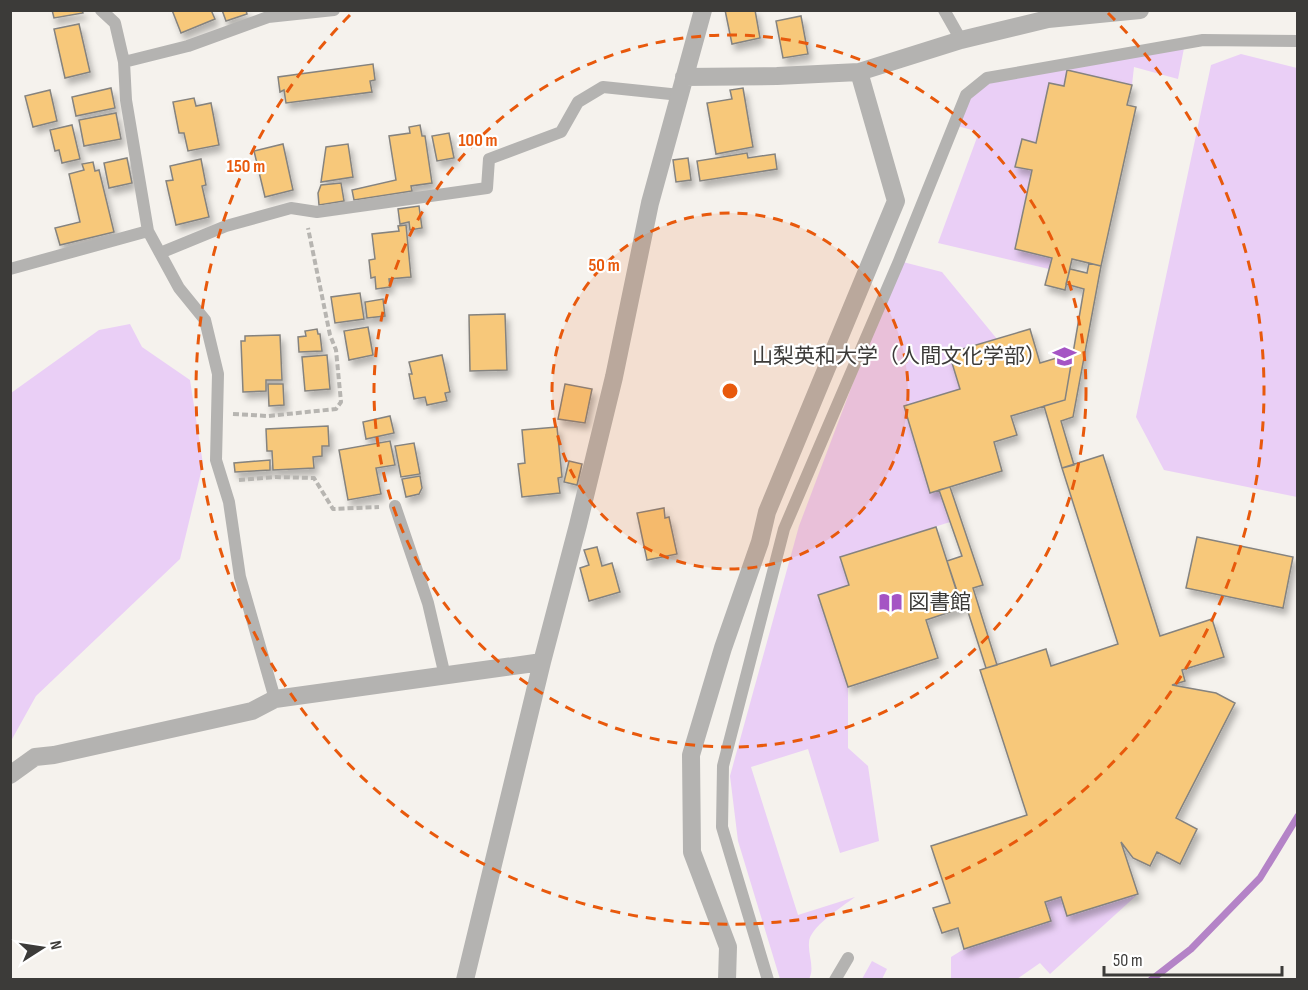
<svg xmlns="http://www.w3.org/2000/svg" width="1308" height="990" font-family="'Sofia Sans Condensed','Noto Sans JP',sans-serif">
  <style>
    .green { fill: #eacff6 }
    .lines { fill: none; stroke-linecap: round; stroke-linejoin: round }
    .stream { stroke: #b483c7; stroke-width: 7 }
    .building { fill: #f7c87a; stroke: #85837f; stroke-width: 1.5; filter: url(#shadow) }
    .path { stroke: #b7b5b1; stroke-width: 4; stroke-dasharray: 6 3; stroke-linecap: butt }
    .lane { stroke: #b4b3b1; stroke-width: 12 }
    .street { stroke: #b4b3b1; stroke-width: 18 }
    .ring { fill: none; stroke: #e8590c; stroke-width: 3; stroke-dasharray: 10 8 }
    .labels { text-anchor: middle; dominant-baseline: central; stroke-width: 4.5; stroke-linejoin: round; paint-order: stroke }
    .poi-label { font-size: 21px; fill: #3c3b39; stroke: #fff; text-anchor: end }
    .centre { fill: #e8590c; stroke: #fff; stroke-width: 3 }
    .ring-label { font-size: 18px; text-anchor: middle; font-weight: bold; fill: #e8590c; stroke: #fff; stroke-width: 4.5; stroke-linejoin: round; paint-order: stroke }
  </style>
  <defs>
    <filter id="shadow"><feDropShadow dx="3.5" dy="6" stdDeviation="3" flood-color="#0004"/></filter>
  </defs>
  <rect width="100%" height="100%" fill="#f5f2ed"/>
  <!-- green -->
  <path class="green" d="M1185 43 1178 79 1134 67 1132 85 1067 71 1064 86 1049 83 1036 143 1022 140 1015 166 1032 170 1015 249 1052 258 1049 269 938 243 979 132 954 125 966 95 987 78Z
    M1241 54 1297 68V497L1164 470 1136 417 1211 65Z
    M899 261 942 272 997 339 960 389 930 493 939 490 950 522 841 557 849 585 818 595 848 687V748L868 766 879 841 840 853 808 749 751 767 798 915 855 897C842 907 809 927 809 943 808 955 815 968 809 979H780L738 841 730 776 799 526Z
    M130 324 142 347 190 380 203 464 180 559 36 696 11 741V393L99 330Z
    M1138 894 1050 974 1040 963 1017 979H955L951 978V957L964 949 1051 921 1045 902 1061 897 1067 916Z
    M872 961 887 969 882 979H862Z"/>
  <g class="lines">
    <!-- stream -->
    <path class="stream" d="M1151 980 1191 949 1260 878 1298 816"/>
  </g>
  <!-- building -->
  <path class="building" d="M52 10H82L83 13 54 18Z
    M172 10H211L215 19 181 33Z
    M222 10H246L247 14 226 21Z
    M725 10H755L760 38 732 44Z
    M801 16 808 54 783 58 776 21Z
    M79 24 90 72 65 78 54 29Z
    M373 64 375 80 370 81 372 92 286 103 284 90 280 92 278 77Z
    M1067 70 1132 85 1127 105 1136 107 1101 266 1072 259 1065 290 1045 285 1052 258 1015 249 1032 170 1015 167 1022 139 1036 143 1049 83 1064 86Z
    M111 88 115 108 76 116 72 97Z
    M743 88 753 147 716 154 707 103 732 99 730 90Z
    M50 90 57 121 33 127 25 96Z
    M194 98 196 106 211 103 219 145 188 151 184 133H179L173 102Z
    M116 113 121 139 84 146 79 120Z
    M72 125 80 159 62 163 59 150 55 151 50 130Z
    M420 125 422 136H425L432 183 411 186 412 191 354 200 352 190 396 180 389 136 410 133 409 127Z
    M449 133 454 158 437 161 432 136Z
    M283 144 293 190 265 197 254 151Z
    M348 144 353 177 321 182 326 147Z
    M747 153 748 158 775 154 777 169 700 181 697 161Z
    M127 158 132 183 109 188 104 163Z
    M688 158 691 180 676 182 673 160Z
    M201 159 206 185 202 186 209 217 176 225 166 181 173 180 170 166Z
    M93 162 95 171 99 170 114 232 60 245 55 228 80 222 69 174 84 170 82 164Z
    M341 183 344 201 319 205 318 193 321 185Z
    M419 206 422 228 410 230 409 222 400 224 398 209Z
    M406 225 411 277 389 279 390 287 376 289 375 277 371 278 369 260 375 259 372 234 399 231 398 226Z
    M1089 263 1101 266 1073 417 1061 421 1074 465 1062 468 1044 406 1065 400 1084 289 1066 284 1070 269 1087 273Z
    M360 293 364 319 335 323 331 297Z
    M383 299 385 316 367 318 365 302Z
    M505 314 507 370 470 371 469 315Z
    M368 327 373 355 349 360 344 331Z
    M317 329 318 334H320L322 351 299 352 298 337 306 336 305 331Z
    M1030 329 1040 363 1073 353 1065 400 1011 416 1017 435 994 442 1002 471 930 493 904 406 960 389 949 353Z
    M280 335 282 380H266V391L243 392 241 341H245V336Z
    M327 355 330 389 305 391 302 357Z
    M442 355 450 392 445 393 447 401 427 405 425 397 414 399 409 374H412L409 362Z
    M268 384H283L284 405 269 406Z
    M565 384 592 389 585 423 558 419Z
    M390 416 394 433 366 439 363 422Z
    M328 426 329 446H322V456L313 457 314 468 273 470 272 451H267L266 429Z
    M557 427 562 477 558 478 560 493 522 497 518 464 525 463 522 430Z
    M390 441 395 465 376 468 381 494 348 500 339 450Z
    M414 443 420 474 401 477 395 446Z
    M1103 455 1160 636 1212 619 1224 657 1182 670 1185 681 1172 685 1216 693 1235 703 1176 818 1197 829 1180 864 1157 852 1150 866 1133 858 1121 842 1138 894 1067 916 1061 897 1045 902 1051 921 964 949 958 928 942 933 933 908 950 903 931 846 1027 815 980 670 1046 649 1051 666 1118 644 1062 468Z
    M270 460V470L235 472 234 463Z
    M569 461 582 464 577 485 564 482Z
    M420 476 422 488 419 494 406 497 402 479Z
    M950 487 983 585 973 588 997 665 986 668 962 593 958 594 947 561 962 556 939 490Z
    M664 508 665 518 669 517 677 554 647 560 637 513Z
    M936 527 962 608 926 620 938 658 848 687 818 595 849 585 840 557Z
    M1197 537 1293 557 1283 608 1186 588Z
    M597 547 602 566 612 563 620 592 589 601 580 568 589 565 584 550Z"/>
  <g class="lines">
    <!-- path -->
    <path class="path" d="M233 414 268 416 336 409 341 402 336 350 330 335 308 228
      M239 480 276 477 314 478 333 509 379 507"/>
    <!-- lane -->
    <path class="lane" d="M101 10 115 23 124 62 126 100 148 231 179 288 205 320 218 374 216 460 229 502 240 577 275 699
      M944 10 961 40
      M124 62 188 46 268 17 334 10
      M160 253 226 226 291 208 317 212 487 188 489 159 561 132 578 102 603 87 680 95
      M10 269 148 231
      M395 506 428 603 445 676
      M768 980 722 827 723 766 784 529 899 261 966 95 987 78 1203 40 1298 41
      M835 980 848 958"/>
    <!-- street -->
    <path class="street" d="M684 77 777 76 859 72 961 40 1048 19 1140 10
      M10 775 35 757 54 755 252 711 275 699 542 662
      M465 980 542 662 578 525 614 377 650 203 703 10
      M727 980 728 947 692 852 691 755 723 648 760 542 767 512 896 201 859 72"/>
  </g>
  <!-- distance rings -->
  <circle cx="730" cy="391" r="178" fill="#e8590c" fill-opacity=".12"/>
  <g class="ring">
    <circle cx="730" cy="391" r="178"/>
    <circle cx="730" cy="391" r="356"/>
    <path d="M1108 13A534 534 0 1 1 352 13"/>
  </g>
  <!-- icons -->
  <defs>
    <symbol id="university-bare" viewBox="-9 -9 18 18"><path d="M0-5L7-2L0 1L-7-2ZM-4 1L0 2.5L4 1V4Q0 6-4 4Z" fill="#a554c4" stroke="#fff" stroke-width="2.5" paint-order="stroke"/></symbol>
    <symbol id="library-bare" viewBox="-9 -9 18 18"><path d="M-6-4Q-3-5.5-.7-3.5V5Q-3 3-6 4ZM6-4Q3-5.5 .7-3.5V5Q3 3 6 4Z" fill="#a554c4" stroke="#fff" stroke-width="2.5" paint-order="stroke"/></symbol>
  </defs>
  <g fill-rule="evenodd">
    <use href="#university-bare" x="1048" y="340" width="33" height="33"/>
    <use href="#library-bare" x="874" y="586" width="33" height="33"/>
  </g>
  <g class="labels">
    <!-- poi labels -->
    <g class="poi-label">
      <text x="1046" y="356">山梨英和大学（人間文化学部）</text>
      <text x="908" y="602" text-anchor="start">図書館</text>
    </g>
  </g>
  <circle cx="730" cy="391" r="9" class="centre"/>
  <g class="ring-label">
    <text x="478" y="146">100 m</text>
    <text x="246" y="172">150 m</text>
    <text x="604" y="271">50 m</text>
  </g>
  <!-- border -->
  <rect width="1308" height="990" fill="none" stroke="#3c3b39" stroke-width="24"/>
  <!-- north arrow -->
  <g transform="translate(42 948) rotate(78)" stroke="#ffffff" stroke-width="4.5" paint-order="stroke">
  <path d="M0-4.5L10 22L0 15L-10 22Z" fill="#3c3b39"/>
  <text y="-9" font-size="16" font-weight="bold" text-anchor="middle" fill="#3c3b39">N</text>
  </g>
  <!-- scale -->
  <path d="M1104 966v9h178v-9" fill="none" stroke="#3c3b39" stroke-width="3"/>
  <text x="1113" y="966" font-size="18" fill="#3c3b39" stroke="#ffffff" stroke-width="4.5" paint-order="stroke">50 m</text>
</svg>
